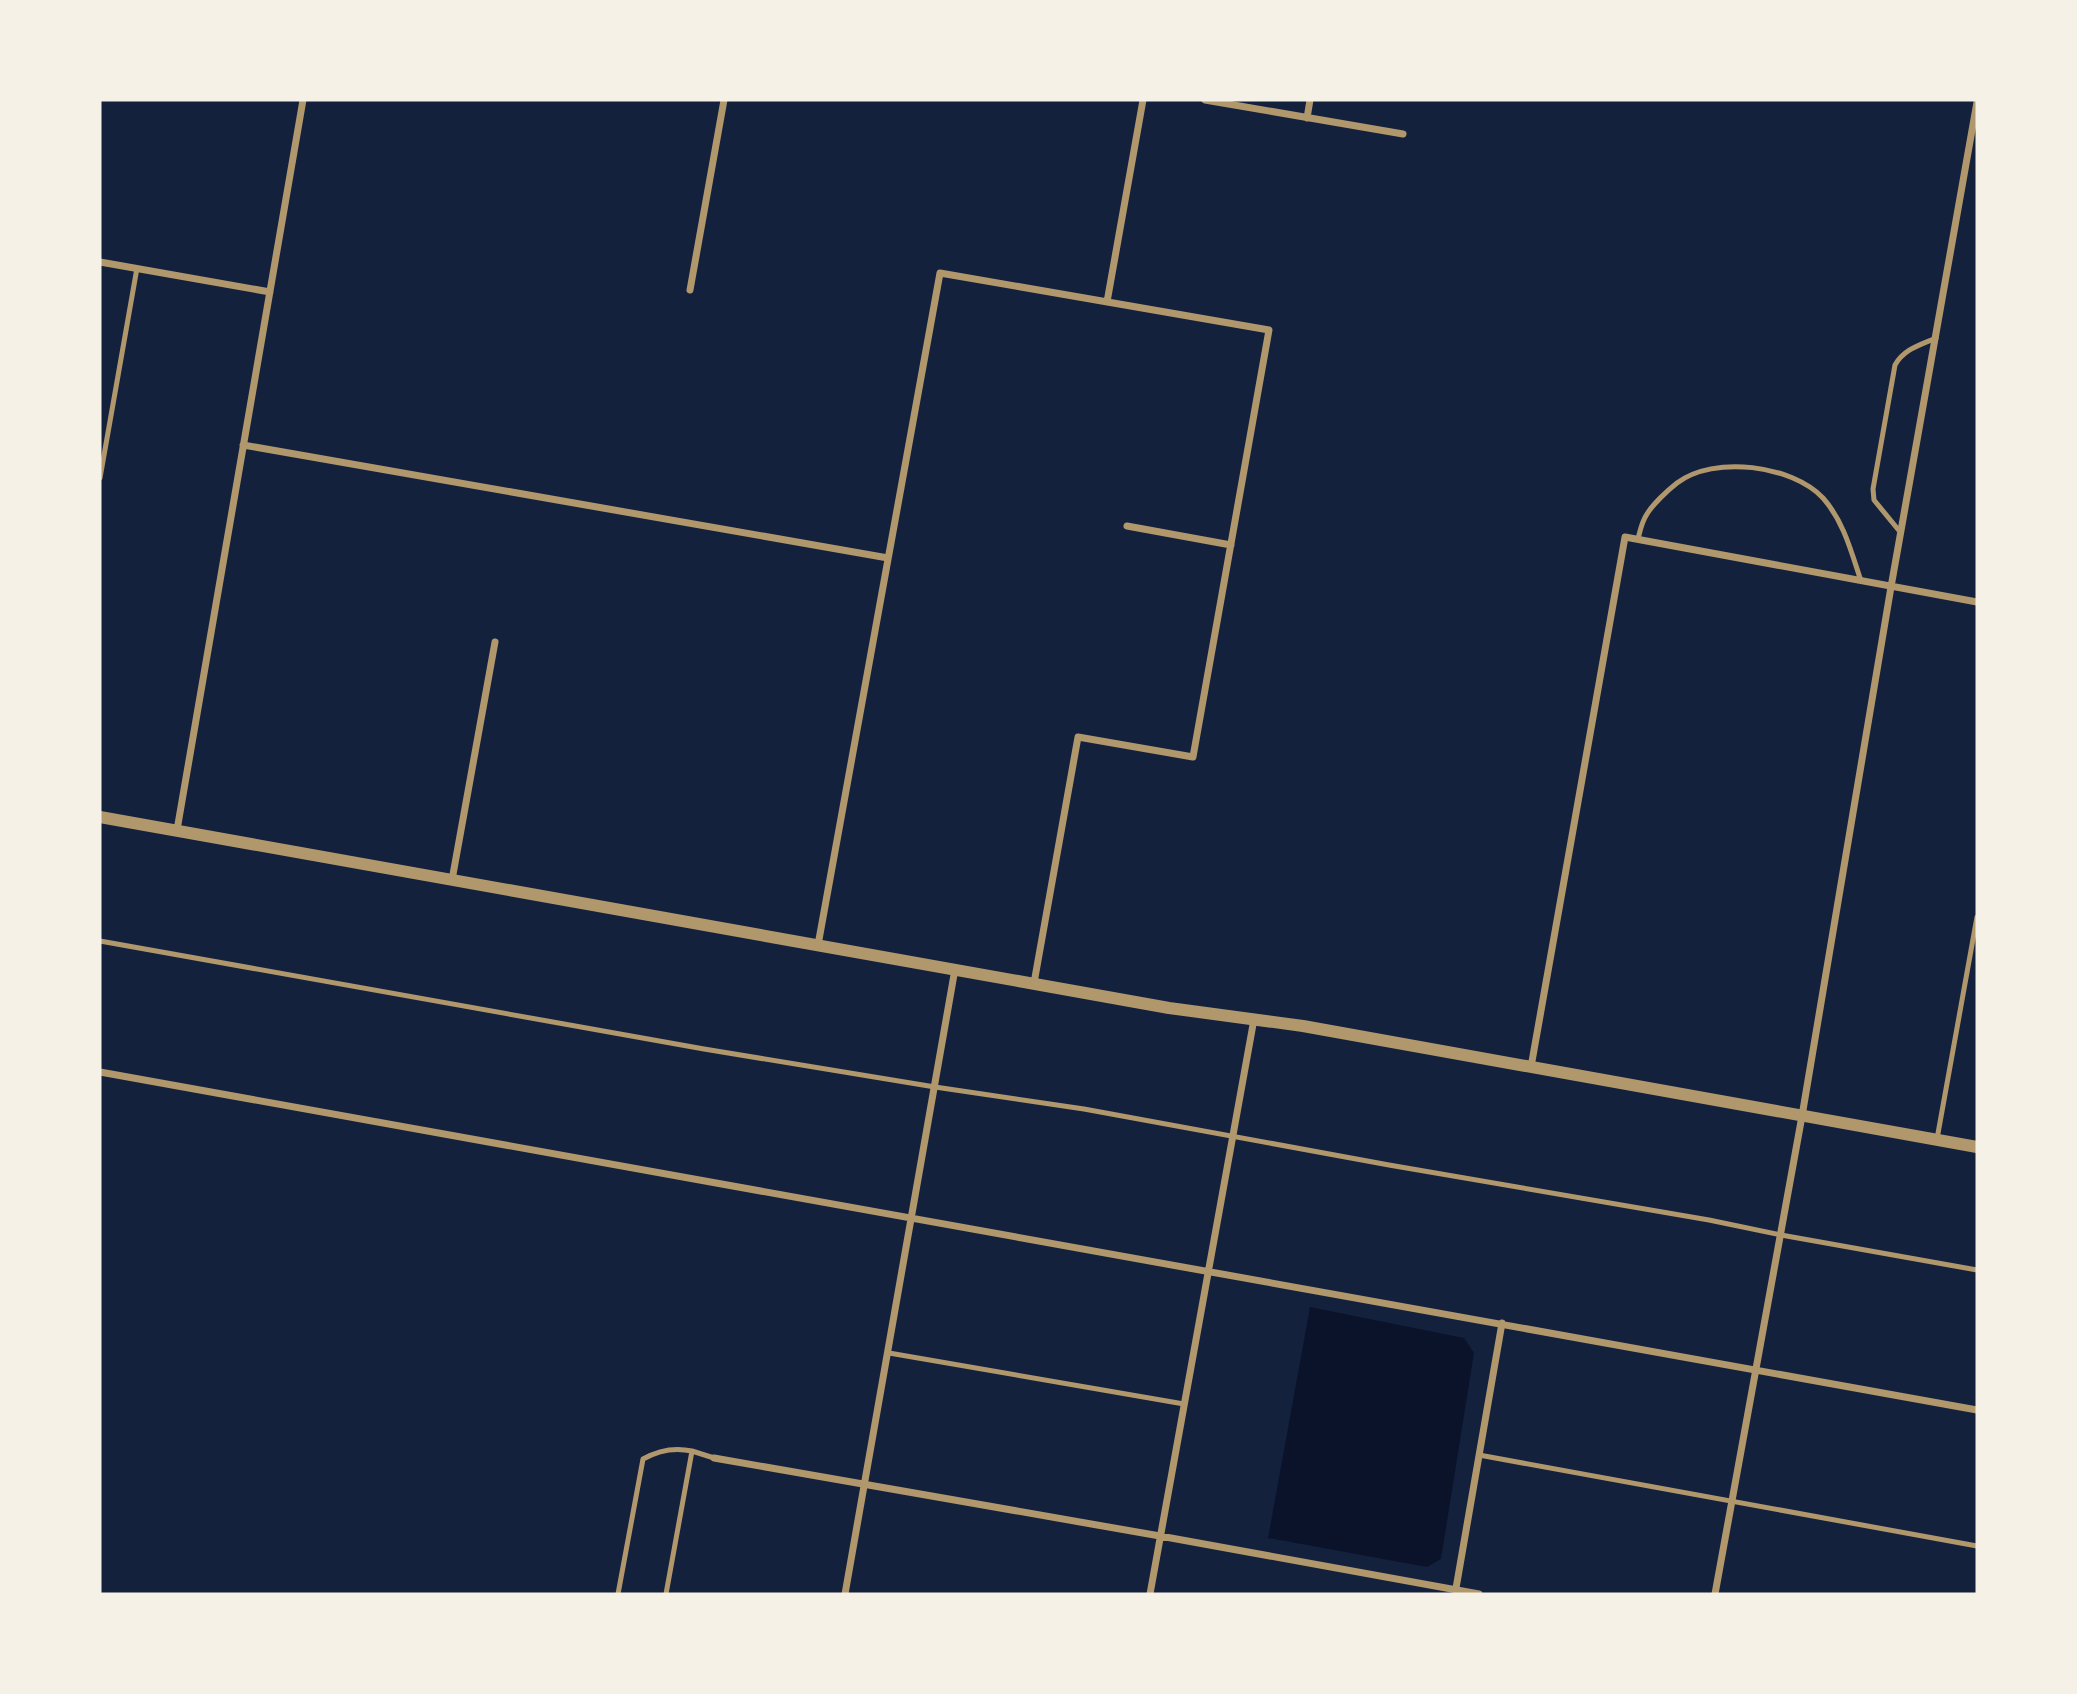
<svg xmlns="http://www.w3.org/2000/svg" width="2077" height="1694" font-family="Lato,sans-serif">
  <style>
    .water { fill: #0b132b }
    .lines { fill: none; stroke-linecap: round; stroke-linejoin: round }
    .service { stroke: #b1986c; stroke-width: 5 }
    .minor { stroke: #b1986c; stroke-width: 7 }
    .tertiary { stroke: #b1986c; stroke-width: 12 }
  </style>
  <rect width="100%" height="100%" fill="#14213d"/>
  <!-- water -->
  <path class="water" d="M1310 1307 1464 1338 1474 1353 1441 1559 1427 1567 1268 1538Z"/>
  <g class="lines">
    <!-- service -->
    <path class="service" d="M100 478 137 268
      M1901 533 1874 500 1873 489 1895 365C1904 349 1920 345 1936 338
      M1638 539C1640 531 1642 521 1647 514 1653 504 1668 490 1677 483 1714 455 1792 465 1823 498 1844 522 1851 551 1861 581
      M100 941 704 1049 935 1087 1084 1109 1389 1165 1709 1220 1781 1235 1977 1270
      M1937 1139 1977 917
      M889 1353 1184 1404
      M692 1451 714 1458
      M1479 1455 1977 1546
      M618 1594 643 1459C659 1450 674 1447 692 1451L666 1594"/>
    <!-- minor -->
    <path class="minor" d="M1205 100 1403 134
      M1307 118 1310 100
      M100 262 270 292
      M690 290 724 100
      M1107 302 1143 100
      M243 445 888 558
      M1127 526 1231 545
      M177 830 303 100
      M452 880 495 642
      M818 945 940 273 1269 330 1193 757 1078 737 1034 983
      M1531 1067 1625 537 1977 602
      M100 1072 1977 1410
      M714 1458 1160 1536 1479 1594
      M845 1594 955 969
      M1150 1594 1254 1019
      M1455 1594 1502 1323
      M1715 1594 1802 1116 1891 587 1977 102"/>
    <!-- tertiary -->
    <path class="tertiary" d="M100 817 1169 1008 1303 1026 1977 1147"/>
  </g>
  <!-- border -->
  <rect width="2077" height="1694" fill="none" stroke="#f6f1e7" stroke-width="203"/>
</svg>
